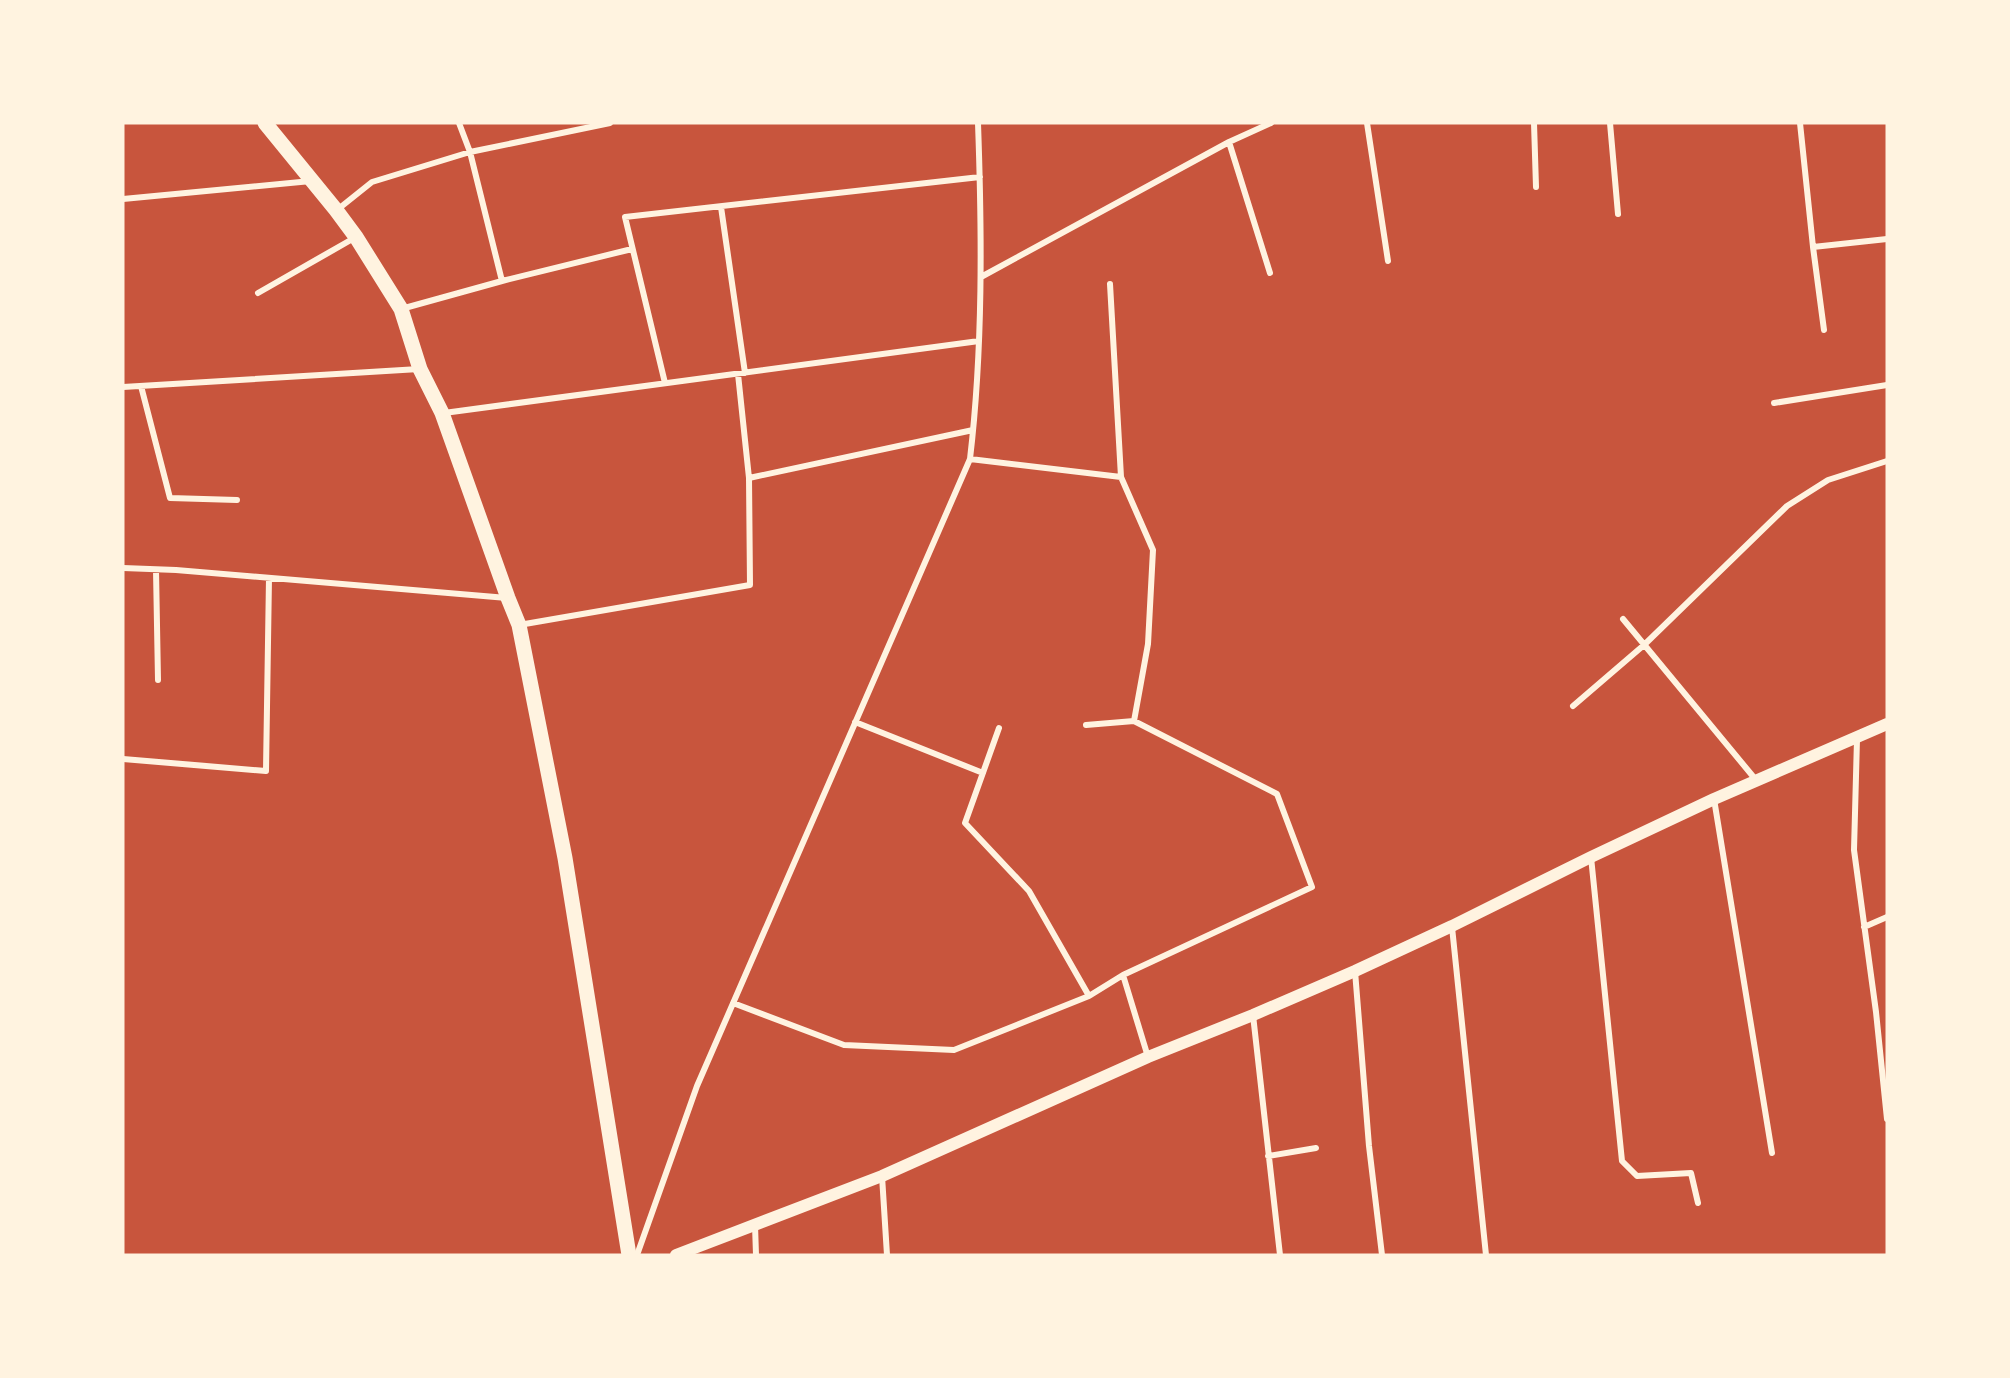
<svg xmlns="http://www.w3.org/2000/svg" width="2010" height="1378" font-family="Quicksand,sans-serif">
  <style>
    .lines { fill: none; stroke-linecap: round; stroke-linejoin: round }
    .minor { stroke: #fff3e0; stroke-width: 6 }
    .secondary { stroke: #fff3e0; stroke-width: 12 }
    .primary { stroke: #fff3e0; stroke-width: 15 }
  </style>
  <rect width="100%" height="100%" fill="#c8553d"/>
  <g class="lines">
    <!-- minor -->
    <path class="minor" d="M459 123 470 152 502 281
      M1367 123 1388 261
      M1534 123 1536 187
      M1610 123 1618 214
      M1800 123 1813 247 1824 330
      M1229 142 1270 273
      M123 199 311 181
      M721 207 745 373
      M337 210 372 182 470 152 610 123
      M1813 247 1887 239
      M981 277 1229 142 1271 123
      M1110 284 1121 477
      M258 293 356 237
      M401 309 502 281 632 249
      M665 383 625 217 980 177
      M141 386 170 498 237 500
      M123 387 419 369
      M1774 403 1887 385
      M444 413 979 341
      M970 459 1121 477 1153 550 1148 644 1134 721
      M749 478 973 430
      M123 568 176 570 507 598
      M156 570 158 680
      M1623 619 1756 780
      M519 625 750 585 749 478 738 374
      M1573 706 1644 645 1787 506 1828 480 1887 461
      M855 722 983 773
      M1086 725 1134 721 1277 794 1312 887 1123 975 1148 1057
      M999 728 965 823 1029 891 1089 996 1123 975
      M1857 739 1854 850 1876 1012 1887 1119
      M123 759 266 771 269 578
      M1714 799 1772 1153
      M1591 857 1622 1161 1637 1176 1691 1173 1698 1203
      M1452 927 1486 1255
      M1864 927 1887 917
      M1355 971 1369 1146 1382 1255
      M733 1003 844 1045 954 1050 1089 996
      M1253 1015 1280 1255
      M1268 1156 1316 1148
      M882 1176 887 1255
      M755 1225 756 1255
      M637 1255 697 1086 970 459C983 348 982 235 978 123"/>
    <!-- secondary -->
    <path class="secondary" d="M676 1255 882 1176 1148 1057 1253 1015 1355 971 1452 926 1591 857 1714 799 1887 724"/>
    <!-- primary -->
    <path class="primary" d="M265 123 336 210 356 237 401 309 420 369 442 413 508 598 519 625 565 858 629 1255"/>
  </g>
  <!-- border -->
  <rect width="2010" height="1378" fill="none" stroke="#fff3e0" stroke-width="249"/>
</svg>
